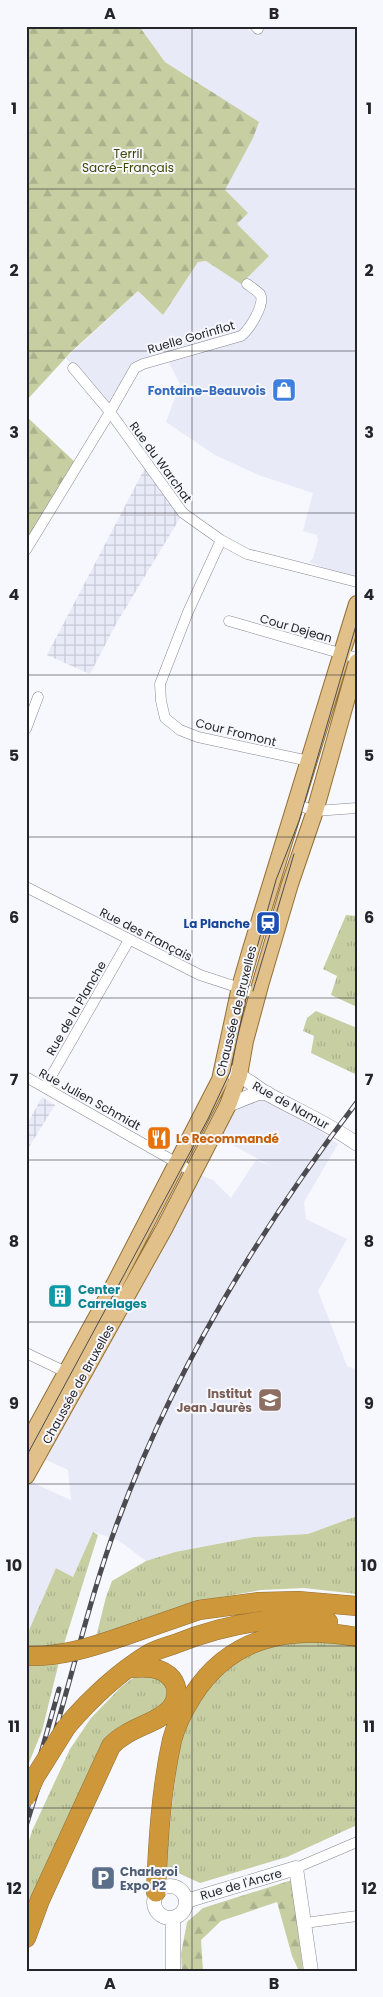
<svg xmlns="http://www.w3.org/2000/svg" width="383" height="1997" font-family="Poppins,sans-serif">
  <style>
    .built { fill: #e9eaf8 }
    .industrial { fill: url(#industrial-grid) }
    .grass { fill: url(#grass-tufts) }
    .forest { fill: url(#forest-firs) }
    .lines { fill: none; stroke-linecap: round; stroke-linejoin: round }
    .street-casing { stroke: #888892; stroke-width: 11 }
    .secondary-casing { stroke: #888892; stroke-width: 15 }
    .primary-casing { stroke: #926f34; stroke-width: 18 }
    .highway-casing { stroke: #926f34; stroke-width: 20 }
    .street { stroke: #fff; stroke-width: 10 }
    .secondary { stroke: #fff; stroke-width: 14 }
    .primary { stroke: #e1c189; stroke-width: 16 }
    .highway { stroke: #cd973a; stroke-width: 19 }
    .tram { stroke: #4c4c50; stroke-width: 1 }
    .rail-casing { stroke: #4c4c50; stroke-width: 5 }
    .rail { stroke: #f7f7fe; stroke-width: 3; stroke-dasharray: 9; stroke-linecap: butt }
    .highway-bridge-casing { stroke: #926f34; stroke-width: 20; stroke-linecap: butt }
    .highway-bridge { stroke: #cd973a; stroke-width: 19 }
    .grid { fill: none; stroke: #252529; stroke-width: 1; stroke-opacity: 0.55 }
    .labels { text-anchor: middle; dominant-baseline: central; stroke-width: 4; stroke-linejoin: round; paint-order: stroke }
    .park-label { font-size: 12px; fill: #404600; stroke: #f7f7fe }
    .street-label { font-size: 12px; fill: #252529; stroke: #f7f7fe }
    .shop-label { font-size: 12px; font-weight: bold; fill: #366cbe; stroke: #f7f7fe; text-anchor: end }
    .transit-label { font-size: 12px; font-weight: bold; fill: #164399; stroke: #f7f7fe; text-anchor: end }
    .food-label { font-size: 12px; font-weight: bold; fill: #c56008; stroke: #f7f7fe; text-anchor: start }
    .culture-label { font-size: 12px; font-weight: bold; fill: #0d838f; stroke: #f7f7fe; text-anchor: start }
    .education-label { font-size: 12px; font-weight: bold; fill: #785e54; stroke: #f7f7fe; text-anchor: end }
    .service-label { font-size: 12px; font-weight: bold; fill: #4e5e75; stroke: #f7f7fe; text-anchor: start }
    .neatline { fill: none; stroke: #252529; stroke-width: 2 }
    .grid-label { font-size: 16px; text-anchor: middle; font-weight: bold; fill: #252529 }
  </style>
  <defs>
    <pattern id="industrial-grid" width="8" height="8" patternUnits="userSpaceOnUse" patternTransform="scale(1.25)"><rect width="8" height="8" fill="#e9eaf8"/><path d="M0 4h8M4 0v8" fill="none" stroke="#c8c9d5"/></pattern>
    <pattern id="grass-tufts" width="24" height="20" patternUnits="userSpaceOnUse" patternTransform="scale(1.25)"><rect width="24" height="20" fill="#c6cea2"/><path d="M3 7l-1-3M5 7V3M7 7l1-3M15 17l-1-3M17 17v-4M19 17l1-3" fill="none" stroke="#aab18c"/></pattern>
    <pattern id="forest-firs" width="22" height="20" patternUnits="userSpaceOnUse" patternTransform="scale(1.25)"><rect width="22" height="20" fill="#c6cea2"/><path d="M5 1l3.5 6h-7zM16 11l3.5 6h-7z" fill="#aab18c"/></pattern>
  </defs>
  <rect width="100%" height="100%" fill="#f7f7fe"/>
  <!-- built -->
  <path class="built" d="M143 26H242L264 39 247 26H357V581L309 562 313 558 318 540 317 535 303 531 313 493 258 475 215 455 166 422 180 384 166 357 143 364 110 412 66 358 138 291 163 315 198 262 206 261 241 284 237 224 247 213 225 190 205 87 165 62 141 29Z
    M247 1097 281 1102 338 1144 304 1202 306 1219 347 1239 318 1291 347 1366 357 1370V1516L308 1534 254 1537 175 1552 146 1561 118 1540 93 1532 73 1577 56 1568 26 1637V1490L31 1482 71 1500 68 1470 44 1459 198 1174 213 1180 231 1198 256 1160 271 1166 220 1138 230 1115Z"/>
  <!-- industrial -->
  <path class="industrial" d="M147 464 183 513 116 624 90 674 47 655Z
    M42 1097 55 1105 26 1152V1126Z"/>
  <!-- grass -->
  <path class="grass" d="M346 915 357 916V1007L331 995 337 976 323 969Z
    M316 1011 357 1028V1075L311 1053 314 1036 303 1031 307 1018Z
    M357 1516V1594L304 1588 261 1590 204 1600 96 1637 106 1597 112 1581 146 1561 175 1552 254 1537 308 1534Z
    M93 1532 98 1535 64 1644 26 1647V1637L56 1568 73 1577Z
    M313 1639 357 1645V1825L287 1857 200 1883 165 1867 178 1754 186 1723 207 1687 232 1662 271 1642Z
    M26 1662H59L42 1731 26 1770Z
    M145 1673 170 1684 168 1702 116 1733 26 1923V1850L32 1831 70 1749 91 1718 121 1687 133 1678Z"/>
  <!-- forest -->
  <path class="forest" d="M26 26H139L165 62 259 122 253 138 225 190 248 213 237 224 269 256 241 284 206 261 198 262 163 315 138 291 71 352 26 401Z
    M26 416 78 465 26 551Z
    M292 1880 303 1971H299L292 1956 277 1902 221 1921 201 1940 203 1971H182L181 1954 187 1922 203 1908Z"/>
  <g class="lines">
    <defs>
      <path id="street" d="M255 26 258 29
        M73 368 110 412 135 368 143 364 241 336C249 330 266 304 260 294 257 291 251 287 247 284
        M221 540 188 612 160 684 161 701 165 718 180 730 198 737 309 761
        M26 550 110 412 183 513 221 540 247 554 357 582
        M229 621 357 658
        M26 729 38 697
        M295 804 315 811 357 808
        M26 887 200 975 258 994
        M26 1077 193 1172
        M45 1087 129 940
        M26 1353 70 1374
        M296 1868 357 1842
        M305 1923 357 1916"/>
      <path id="secondary" d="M230 1072C243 1075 254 1086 266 1093 298 1111 326 1122 357 1144
        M228 1105 258 1093H267
        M154 1902a16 16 0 1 1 32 0a16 16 0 1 1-32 0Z
        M186 1901 296 1868 311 1971
        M173 1971V1918"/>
      <path id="primary" d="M26 1446 112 1289 220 1080 240 987 251 949 357 604
        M26 1476 164 1229 228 1105 239 1075 245 1041 261 982 290 884 315 811 357 662"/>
      <path id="highway" d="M121 1637 199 1610 259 1602 298 1601 357 1606
        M67 1726C91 1698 115 1675 147 1655 155 1650 166 1647 175 1644 223 1625 277 1614 328 1622
        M156 1892C158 1842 161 1790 172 1740 176 1725 184 1709 193 1695 231 1636 290 1625 357 1637
        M26 1938 40 1900 111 1746C128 1727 158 1724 171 1708 177 1701 179 1688 172 1679 162 1666 145 1667 129 1668"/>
    </defs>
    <!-- street casing -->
    <use href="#street" class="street-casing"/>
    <!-- secondary casing -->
    <use href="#secondary" class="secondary-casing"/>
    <!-- primary casing -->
    <use href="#primary" class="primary-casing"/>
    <!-- highway casing -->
    <use href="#highway" class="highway-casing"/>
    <!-- street -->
    <use href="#street" class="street"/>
    <!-- secondary -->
    <use href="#secondary" class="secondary"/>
    <!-- primary -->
    <use href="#primary" class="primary"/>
    <!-- highway -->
    <use href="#highway" class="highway"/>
    <!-- tram -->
    <path class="tram" d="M253 991 294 854
      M26 1457 208 1119 230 1072 256 951 276 880 299 821 357 622"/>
    <defs>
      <path id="rail" d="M36 1771 59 1689
        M26 1826C37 1790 49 1755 59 1718 78 1652 94 1585 118 1521 174 1370 259 1230 357 1102"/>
    </defs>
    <!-- rail casing -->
    <use href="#rail" class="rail-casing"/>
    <!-- rail -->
    <use href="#rail" class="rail"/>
    <defs>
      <path id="highway-bridge" d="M26 1656C60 1657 89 1648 121 1637
        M26 1797 35 1777 67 1726"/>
    </defs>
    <!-- highway-bridge casing -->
    <use href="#highway-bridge" class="highway-bridge-casing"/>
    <!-- highway-bridge -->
    <use href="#highway-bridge" class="highway-bridge"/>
  </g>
  <!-- grid -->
  <path class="grid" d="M192 26V1971M26 189H357M26 351H357M26 513H357M26 675H357M26 837H357M26 998H357M26 1160H357M26 1322H357M26 1484H357M26 1646H357M26 1808H357"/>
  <!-- icons -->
  <defs>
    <symbol id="shop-square" viewBox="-11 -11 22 22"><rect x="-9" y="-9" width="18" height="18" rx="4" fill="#3f7fe0" stroke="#f7f7fe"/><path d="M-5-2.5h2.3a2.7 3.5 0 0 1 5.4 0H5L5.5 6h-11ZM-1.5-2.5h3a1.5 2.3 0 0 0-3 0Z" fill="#fff"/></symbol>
    <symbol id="station-square" viewBox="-11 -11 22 22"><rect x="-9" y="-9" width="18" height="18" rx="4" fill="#1a4fb4" stroke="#f7f7fe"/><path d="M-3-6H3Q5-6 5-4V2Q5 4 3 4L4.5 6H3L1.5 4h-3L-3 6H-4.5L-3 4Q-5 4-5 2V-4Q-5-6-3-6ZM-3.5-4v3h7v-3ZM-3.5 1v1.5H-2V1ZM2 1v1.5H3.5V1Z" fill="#fff"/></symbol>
    <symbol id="restaurant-square" viewBox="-11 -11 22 22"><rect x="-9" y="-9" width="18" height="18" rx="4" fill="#e8710a" stroke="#f7f7fe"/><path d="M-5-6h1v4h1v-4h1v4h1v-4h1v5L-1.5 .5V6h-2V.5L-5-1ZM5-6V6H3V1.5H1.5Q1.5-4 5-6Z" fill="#fff"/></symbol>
    <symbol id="building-square" viewBox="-11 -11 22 22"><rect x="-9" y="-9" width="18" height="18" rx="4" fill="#0f9aa8" stroke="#f7f7fe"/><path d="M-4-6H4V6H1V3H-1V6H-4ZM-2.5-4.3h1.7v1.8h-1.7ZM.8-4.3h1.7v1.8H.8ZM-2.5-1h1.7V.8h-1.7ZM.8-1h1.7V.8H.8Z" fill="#fff"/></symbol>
    <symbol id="school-square" viewBox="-11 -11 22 22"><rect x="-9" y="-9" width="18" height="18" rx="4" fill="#8d6e63" stroke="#f7f7fe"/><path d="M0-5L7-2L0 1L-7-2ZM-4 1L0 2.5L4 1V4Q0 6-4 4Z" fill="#fff"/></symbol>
    <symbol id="parking-square" viewBox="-11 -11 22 22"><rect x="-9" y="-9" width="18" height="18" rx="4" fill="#5c6f8a" stroke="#f7f7fe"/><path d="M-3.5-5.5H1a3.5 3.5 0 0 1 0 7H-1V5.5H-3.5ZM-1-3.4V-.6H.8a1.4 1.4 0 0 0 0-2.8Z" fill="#fff"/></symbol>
  </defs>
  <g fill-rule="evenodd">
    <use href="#shop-square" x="270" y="376" width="28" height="28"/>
    <use href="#station-square" x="254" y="909" width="28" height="28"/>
    <use href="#restaurant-square" x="145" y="1124" width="28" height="28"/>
    <use href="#building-square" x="46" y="1282" width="28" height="28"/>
    <use href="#school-square" x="256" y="1386" width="28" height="28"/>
    <use href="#parking-square" x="89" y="1864" width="28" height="28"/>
  </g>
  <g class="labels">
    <!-- park labels -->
    <g class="park-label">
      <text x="128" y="153">Terril<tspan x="128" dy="14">Sacré-Français</tspan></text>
    </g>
    <!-- street labels -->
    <g class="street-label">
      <text transform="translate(191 337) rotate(-16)">Ruelle Gorinflot</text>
      <text transform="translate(161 462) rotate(54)">Rue du Warchat</text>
      <text transform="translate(296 628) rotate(16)">Cour Dejean</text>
      <text transform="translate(236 732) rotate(14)">Cour Fromont</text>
      <text transform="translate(146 934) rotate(27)">Rue des Français</text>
      <text transform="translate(76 1008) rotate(-60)">Rue de la Planche</text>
      <text transform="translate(236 1011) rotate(-76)">Chaussée de Bruxelles</text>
      <text transform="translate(90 1099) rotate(29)">Rue Julien Schmidt</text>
      <text transform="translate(291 1105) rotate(29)">Rue de Namur</text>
      <text transform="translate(78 1384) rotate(-61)">Chaussée de Bruxelles</text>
      <text transform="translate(241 1884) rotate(-16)">Rue de l'Ancre</text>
    </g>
    <!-- shop labels -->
    <g class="shop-label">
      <text x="266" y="390">Fontaine-Beauvois</text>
    </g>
    <!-- transit labels -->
    <g class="transit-label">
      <text x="250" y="923">La Planche</text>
    </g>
    <!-- food labels -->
    <g class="food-label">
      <text x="176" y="1138">Le Recommandé</text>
    </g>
    <!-- culture labels -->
    <g class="culture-label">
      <text x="78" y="1289">Center<tspan x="78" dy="14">Carrelages</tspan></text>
    </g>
    <!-- education labels -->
    <g class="education-label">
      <text x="252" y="1393">Institut<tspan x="252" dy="14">Jean Jaurès</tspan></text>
    </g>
    <!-- service labels -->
    <g class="service-label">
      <text x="120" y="1871">Charleroi<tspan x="120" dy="14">Expo P2</tspan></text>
    </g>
  </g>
  <!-- border -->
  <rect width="383" height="1997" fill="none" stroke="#f7f7fe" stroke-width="55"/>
  <rect x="28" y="28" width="328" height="1942" class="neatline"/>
  <g class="grid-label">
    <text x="110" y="19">A</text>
    <text x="274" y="19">B</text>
    <text x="14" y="114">1</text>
    <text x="369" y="114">1</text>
    <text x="14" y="276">2</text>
    <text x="369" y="276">2</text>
    <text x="14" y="438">3</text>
    <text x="369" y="438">3</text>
    <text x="14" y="600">4</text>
    <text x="369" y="600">4</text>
    <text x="14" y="761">5</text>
    <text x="369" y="761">5</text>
    <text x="14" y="923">6</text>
    <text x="369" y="923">6</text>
    <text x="14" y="1085">7</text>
    <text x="369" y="1085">7</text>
    <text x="14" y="1247">8</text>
    <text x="369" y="1247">8</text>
    <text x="14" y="1409">9</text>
    <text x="369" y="1409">9</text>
    <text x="14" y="1571">10</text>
    <text x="369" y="1571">10</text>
    <text x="14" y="1732">11</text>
    <text x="369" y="1732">11</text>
    <text x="14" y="1894">12</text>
    <text x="369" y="1894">12</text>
    <text x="110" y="1989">A</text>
    <text x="274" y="1989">B</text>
  </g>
</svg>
